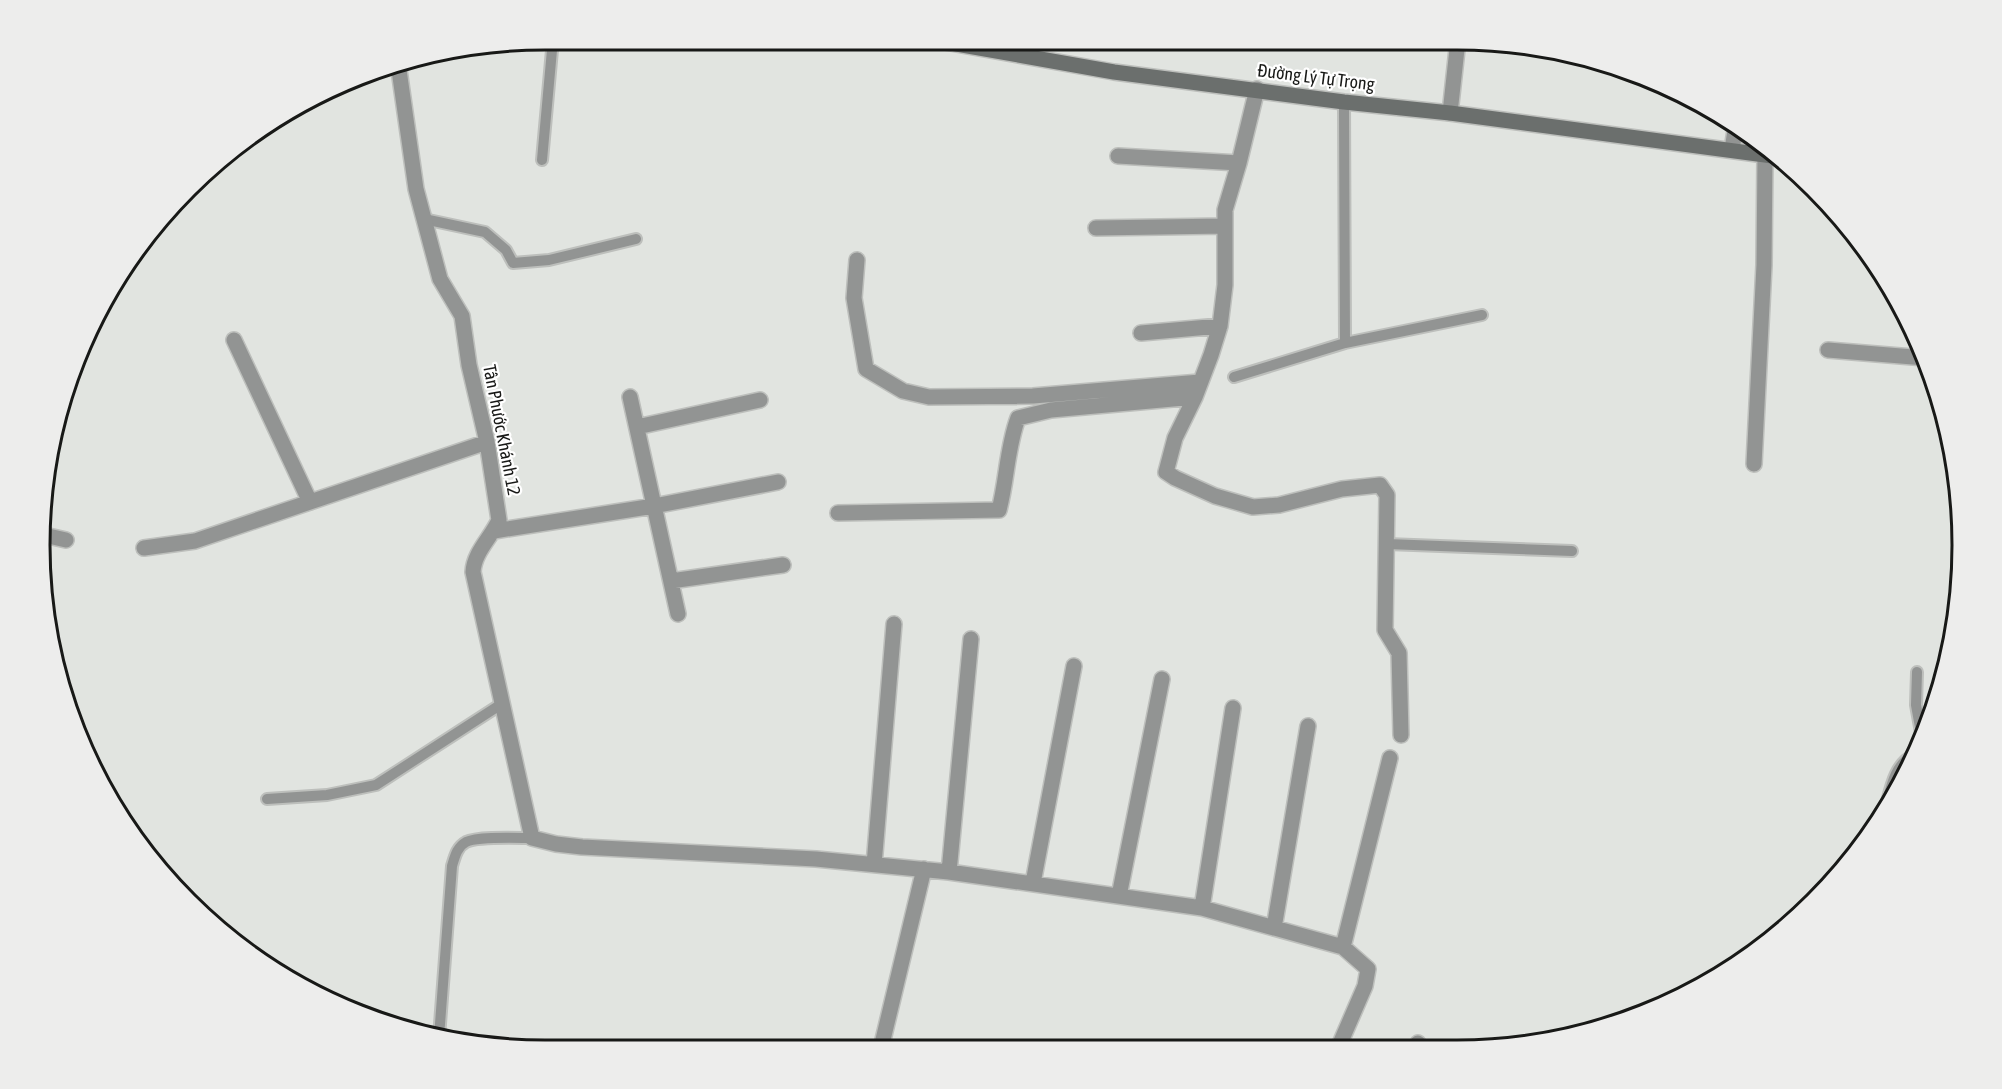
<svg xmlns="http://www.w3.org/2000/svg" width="2002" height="1089" font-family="'Asap Condensed',sans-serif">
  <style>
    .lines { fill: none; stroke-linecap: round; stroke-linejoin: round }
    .lane-casing { stroke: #bdbfbc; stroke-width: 14 }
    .street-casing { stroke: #bdbfbc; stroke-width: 18 }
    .secondary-casing { stroke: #bdbfbc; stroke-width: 18 }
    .lane { stroke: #929493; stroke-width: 10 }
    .street { stroke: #929493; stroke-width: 15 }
    .secondary { stroke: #6b6f6d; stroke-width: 15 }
    .labels { text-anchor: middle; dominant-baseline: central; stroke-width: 4.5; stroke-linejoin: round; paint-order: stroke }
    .street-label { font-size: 18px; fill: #181917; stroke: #fff }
    .rim { fill: none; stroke: #181917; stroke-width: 3 }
  </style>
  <rect width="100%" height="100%" fill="#e1e4e0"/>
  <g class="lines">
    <defs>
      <path id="lane" d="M1344 102 1345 343
        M542 160 553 39
        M424 219 485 232 506 250 513 263 549 260 636 239
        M1234 377 1345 343 1482 315
        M1387 544 1572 551
        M1917 672 1916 705 1922 738
        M267 799 327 795 376 785 503 703
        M1884 813C1890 793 1893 764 1914 755
        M439 1037 452 866C455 856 457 847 466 842 478 836 518 838 532 838"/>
      <path id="street" d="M398 63 416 189 440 279 462 316 469 365 487 442 499 520C491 538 474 552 473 572L532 838 556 844 582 847 816 859 949 872 1202 908 1343 947 1368 969 1365 986 1339 1046
        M1257 89 1239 163 1225 210V285L1220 326 1211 355 1195 397 1175 438 1166 472 1175 478 1215 496 1253 507 1279 505 1342 489 1380 485 1387 495 1385 630 1399 653 1401 735
        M1450 113 1458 40
        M1732 149 1736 125
        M1118 156 1239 163
        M1096 228 1224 226
        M857 260 854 298 866 369 903 391 929 397 1033 396 1200 382
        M1141 333 1220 326
        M234 340 310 502
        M1828 350 1925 358
        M630 397 678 614
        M637 427 760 400
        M1754 464 1764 265 1765 154
        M838 513 999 510C1007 480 1007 447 1018 418L1051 410 1195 397
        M494 531 654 506 778 482
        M44 535 66 540
        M144 548 195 541 487 442
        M671 581 783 565
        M874 865 894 624
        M949 872 971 639
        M1033 883 1074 666
        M1119 896 1162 679
        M1202 908 1233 708
        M1274 928 1308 726
        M1343 947 1390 758
        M1417 1046 1418 1043
        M881 1048 924 869"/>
      <path id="secondary" d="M928 39 1114 72 1344 102 1450 113 1780 157"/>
    </defs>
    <!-- lane casing -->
    <use href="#lane" class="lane-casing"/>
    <!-- street casing -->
    <use href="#street" class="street-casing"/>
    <!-- secondary casing -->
    <use href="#secondary" class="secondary-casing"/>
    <!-- lane -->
    <use href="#lane" class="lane"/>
    <!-- street -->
    <use href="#street" class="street"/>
    <!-- secondary -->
    <use href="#secondary" class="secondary"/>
  </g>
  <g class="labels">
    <!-- street labels -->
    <g class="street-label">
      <text transform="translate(1316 77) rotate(7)">Đường Lý Tự Trọng</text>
      <text transform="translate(502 430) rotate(79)">Tân Phước Khánh 12</text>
    </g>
  </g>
  <!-- crop -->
  <path d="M0 0H2002V1089H0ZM545 50H1457A495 495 0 0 1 1952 545V545A495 495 0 0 1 1457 1040H545A495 495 0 0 1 50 545V545A495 495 0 0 1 545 50Z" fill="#ededec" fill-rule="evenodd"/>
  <path class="rim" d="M545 50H1457A495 495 0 0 1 1952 545V545A495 495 0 0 1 1457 1040H545A495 495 0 0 1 50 545V545A495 495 0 0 1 545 50Z"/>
</svg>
